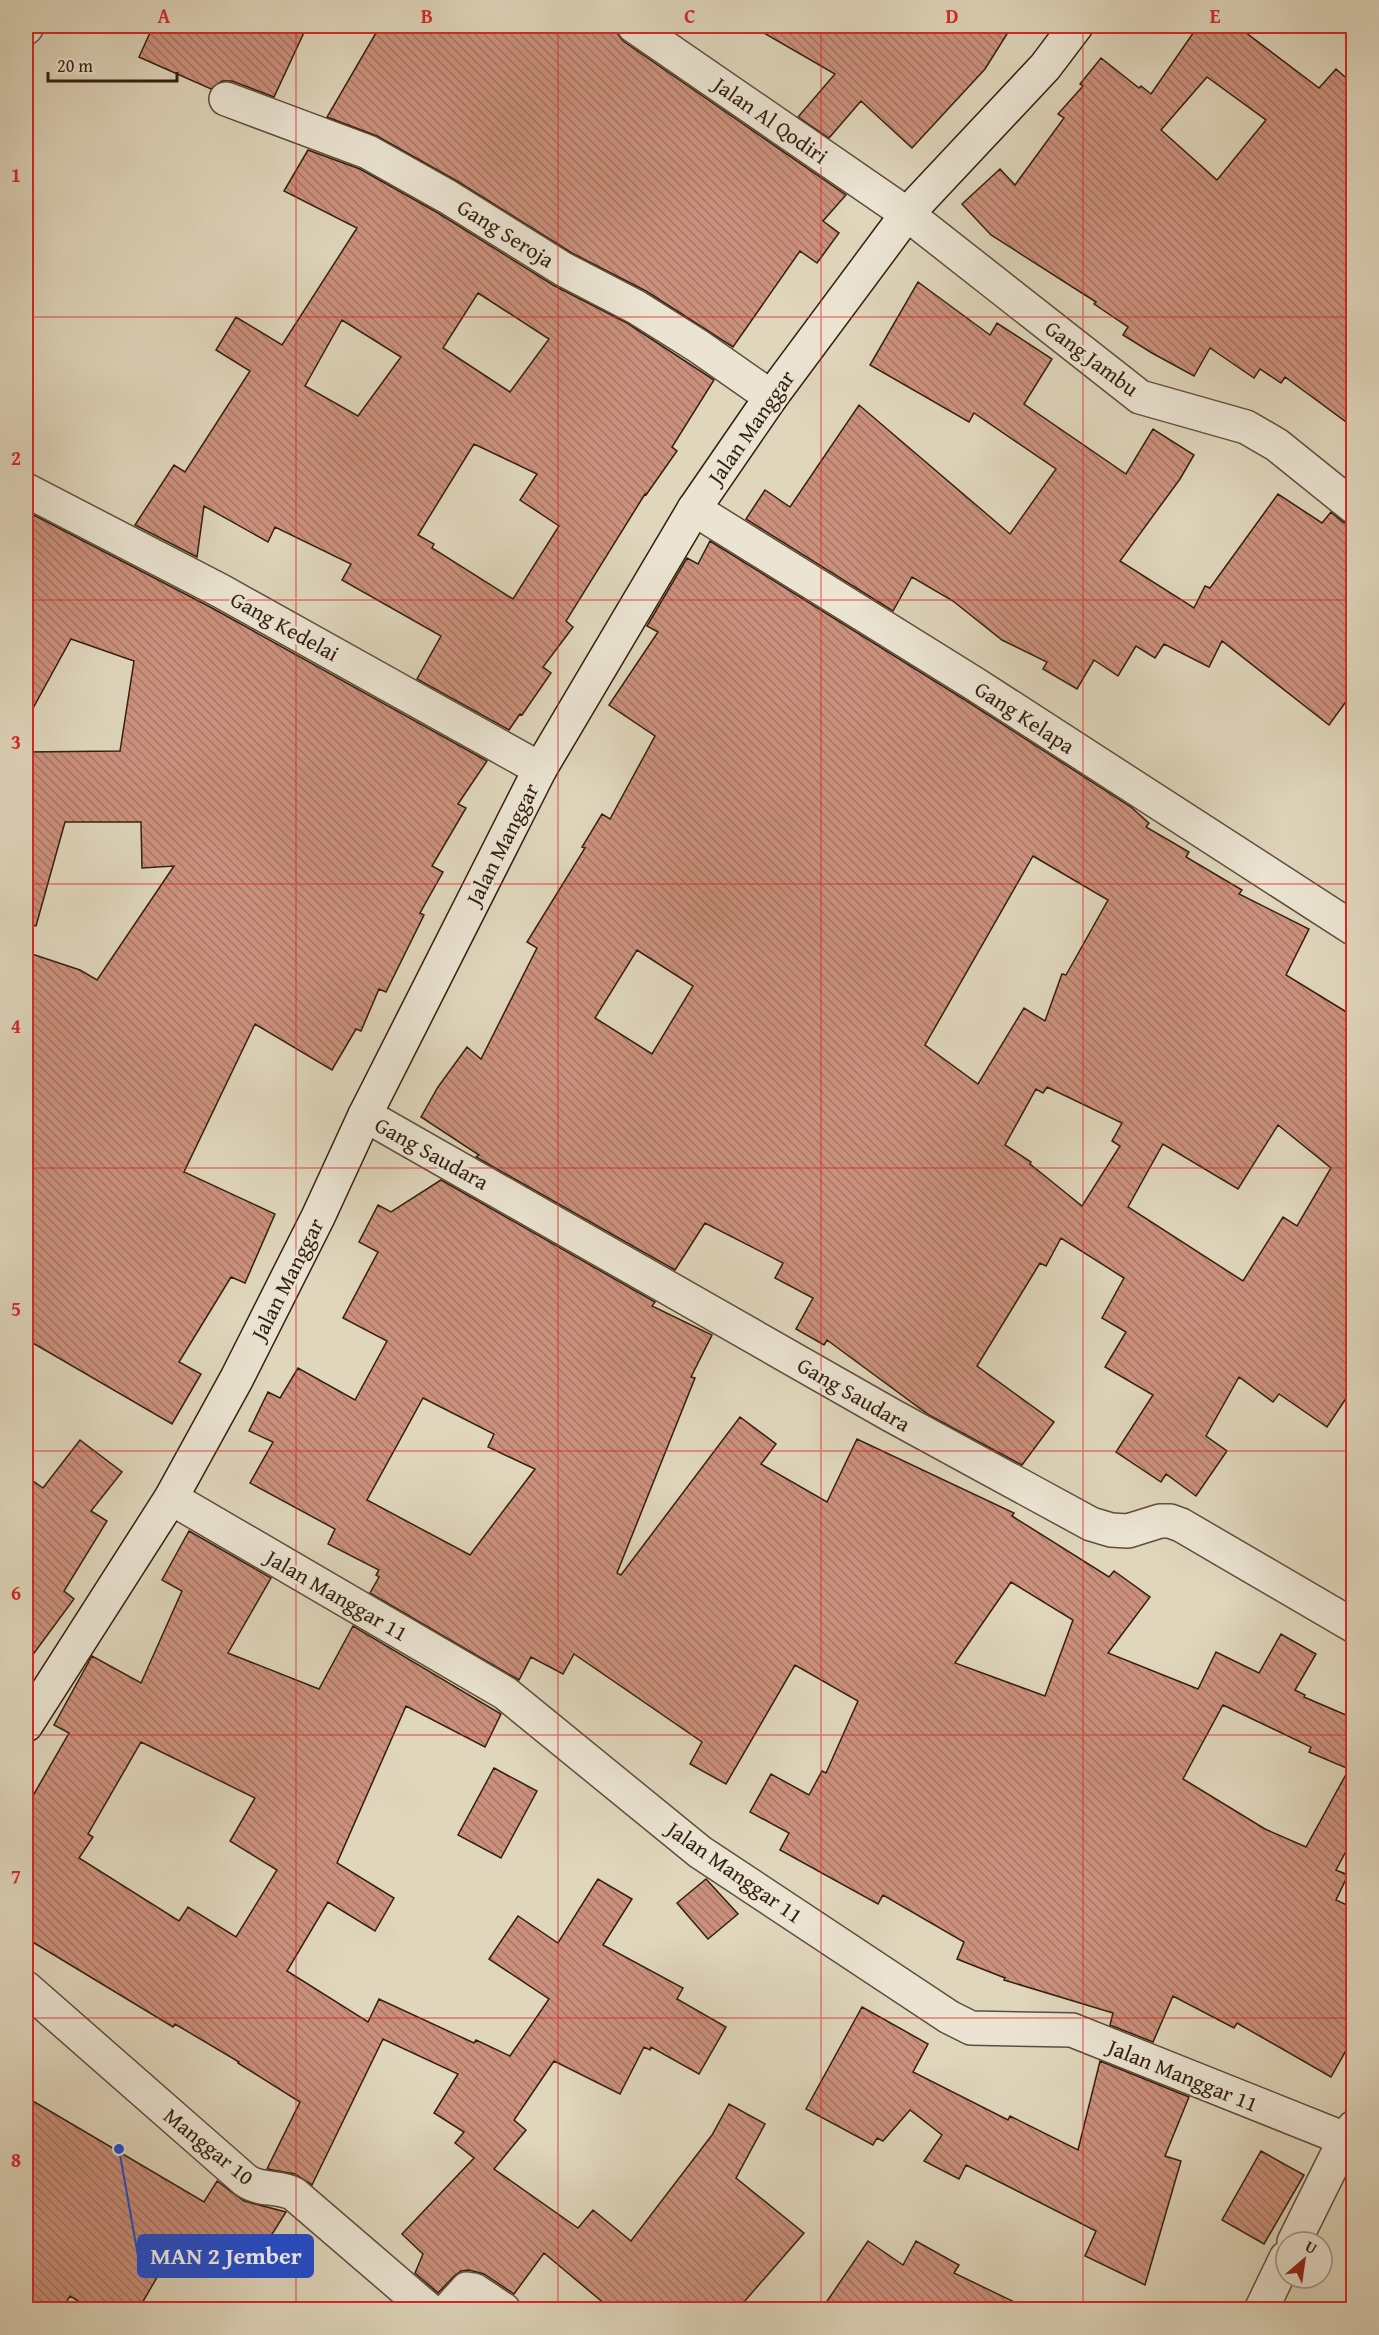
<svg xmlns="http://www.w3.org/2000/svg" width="1379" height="2335" font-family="'Gentium Book Plus',serif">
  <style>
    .building { fill: url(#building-back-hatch); stroke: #341f0e; stroke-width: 1.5; fill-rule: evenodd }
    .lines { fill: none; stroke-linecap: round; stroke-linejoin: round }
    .street-casing { stroke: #5f4d3a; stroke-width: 36 }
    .secondary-casing { stroke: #341f0e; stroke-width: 36 }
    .street { stroke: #ebe4d3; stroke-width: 33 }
    .secondary { stroke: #ebe4d3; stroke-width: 33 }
    .grid { fill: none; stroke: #d62828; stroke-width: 1.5; stroke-opacity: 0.55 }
    .labels { text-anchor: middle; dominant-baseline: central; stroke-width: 5; stroke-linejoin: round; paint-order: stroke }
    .street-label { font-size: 22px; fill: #341f0e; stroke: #ebe4d3 }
    .leader { fill: none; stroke: #1d4ed8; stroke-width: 2 }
    .callout-dot { fill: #1d4ed8; stroke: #ebe4d3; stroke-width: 2 }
    .callout { fill: #1d4ed8; stroke: #1d4ed8; stroke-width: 2 }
    .callout-label { font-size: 24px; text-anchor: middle; font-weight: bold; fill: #fff }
    .neatline { fill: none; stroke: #d62828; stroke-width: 2 }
    .grid-label { font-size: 20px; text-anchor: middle; font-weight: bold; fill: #d62828 }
  </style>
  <defs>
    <pattern id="building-back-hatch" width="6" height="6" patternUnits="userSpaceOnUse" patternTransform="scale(1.5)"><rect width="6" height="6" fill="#cc917d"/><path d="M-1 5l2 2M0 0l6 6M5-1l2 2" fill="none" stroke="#a67665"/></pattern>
  </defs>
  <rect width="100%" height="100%" fill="#e0d6bc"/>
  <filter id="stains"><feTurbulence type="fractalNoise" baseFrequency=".00333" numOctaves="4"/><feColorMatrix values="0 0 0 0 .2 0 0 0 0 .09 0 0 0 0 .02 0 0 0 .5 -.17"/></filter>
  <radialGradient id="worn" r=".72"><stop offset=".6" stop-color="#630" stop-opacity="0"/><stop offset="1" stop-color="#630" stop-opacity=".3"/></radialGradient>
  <!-- building -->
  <path class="building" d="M153 26H307L274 97 232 81H222L211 89 139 57Z
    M380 26H604L617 33 623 41 846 195 823 221 839 233 817 263 800 251 733 347 646 291 572 253 457 181 377 136 327 117Z
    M752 26H1012L985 69 912 148 861 101 829 138 798 117 835 74Z
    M1198 26H1237L1319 88 1336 69 1353 84V427L1285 377 1281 383 1260 369 1254 378 1210 348 1194 376 1152 353 1123 335 1128 327 1094 304 1096 302 991 235 962 204 1000 169 1015 185 1064 118 1058 114 1083 86 1080 84 1101 58 1139 88 1141 86 1151 94ZM1207 77 1266 120 1217 180 1161 130Z
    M308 150 360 169 438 213 553 285 627 323 714 380 672 447 677 451 646 495 645 494 566 621 573 627 543 667 551 673 522 715 520 714 509 730 417 679 441 636 342 580 351 564 275 527 268 542 204 506 197 557 135 525 174 465 185 472 250 371 216 350 236 317 282 345 357 228 284 191ZM478 293 549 339 510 392 443 348ZM342 320 401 357 358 416 305 386ZM474 444 537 474 520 500 559 526 513 599 432 548 434 544 418 535Z
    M918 282 990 335 997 323 1052 359 1024 404 1126 474 1153 429 1194 455 1180 479 1120 561 1194 608 1205 586 1210 588 1278 494 1322 523 1331 512 1343 522 1353 526V692L1329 725 1222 641 1209 667 1164 644 1155 658 1136 646 1118 676 1094 660 1077 689 1043 669 1047 662 1002 640 953 601 912 577 893 611 746 519 765 490 790 507 859 405 1010 534 1056 469 974 413 969 422 870 365Z
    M26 511 212 608 487 761 458 804 466 808 432 866 443 872 420 913 424 915 386 992 379 989 361 1031 356 1029 332 1070 255 1024 184 1172 275 1214 245 1283 231 1277 179 1362 201 1374 172 1424 26 1339V952L80 970 97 980 174 866 142 868 141 822H65L36 926 26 924V752L120 751 134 661 71 639 26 721Z
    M710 541 965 700 1131 807 1149 823 1146 827 1189 852 1186 857 1242 890 1239 894 1309 929 1286 975 1353 1016V1388L1327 1427 1279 1394 1273 1402 1239 1377 1206 1436 1227 1451 1196 1496 1166 1474 1161 1482 1116 1452 1153 1395 1105 1367 1126 1332 1102 1318 1124 1278 1061 1238 1046 1266 1040 1263 977 1366 1054 1422 1022 1465 929 1415 827 1340 824 1345 796 1329 813 1298 775 1278 783 1263 705 1223 675 1270 476 1157 479 1155 421 1117 438 1087 467 1047 481 1059 537 948 527 942 585 848 582 847 602 814 610 819 655 736 609 705 658 632 647 626 687 558 698 564ZM1033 856 1108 900 1066 975 1062 974 1045 1021 1024 1008 978 1084 925 1045ZM637 950 693 986 652 1054 595 1018ZM1047 1087 1122 1123 1112 1141 1120 1146 1082 1206 1030 1164 1031 1162 1005 1145 1036 1089 1043 1093ZM1278 1125 1331 1168 1297 1226 1283 1217 1243 1281 1128 1207 1163 1144 1238 1189Z
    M441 1180 655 1302 652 1306 712 1335 691 1377 695 1378 617 1573 621 1575 740 1417 776 1444 761 1464 827 1502 857 1439 1014 1513 1012 1516 1109 1577 1114 1571 1150 1597 1108 1653 1198 1689 1216 1652 1259 1673 1281 1634 1316 1654 1295 1690 1305 1695 1304 1697 1353 1718V1838L1336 1870 1348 1875 1336 1900 1353 1908V2038L1331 2077 1237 2023 1234 2028 1173 1996 1153 2042 1110 2025 1113 2013 1004 1980 1005 1978 957 1959 964 1942 883 1895 878 1904 780 1850 789 1833 750 1812 771 1774 809 1795 822 1771 826 1773 858 1701 795 1665 726 1784 690 1764 702 1742 574 1654 563 1674 531 1657 519 1680 370 1593 379 1577 376 1575 379 1570 328 1544 335 1529 250 1483 273 1442 249 1431 268 1392 280 1398 298 1368 355 1400 387 1341 343 1318 378 1252 359 1242 378 1205 391 1212ZM423 1398 494 1434 488 1447 535 1469 470 1555 367 1500ZM1011 1582 1073 1620 1045 1696 955 1663ZM1223 1705 1311 1747 1309 1752 1349 1769 1306 1847 1265 1829 1183 1779Z
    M80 1440 122 1472 91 1511 107 1521 64 1591 74 1599 26 1664V1476L43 1488Z
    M189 1531 271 1578 228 1653 319 1689 353 1626 501 1714 485 1747 406 1706 337 1863 394 1898 375 1931 328 1902 287 1971 368 2022 379 1999 474 2043 476 2040 510 2056 549 1999 489 1959 518 1916 558 1943 598 1879 632 1899 603 1945 683 1988 677 1999 726 2027 699 2074 651 2047 650 2050 644 2047 620 2094 554 2061 514 2120 526 2130 494 2169 578 2228 593 2210 631 2241 712 2135 729 2104 765 2124 736 2178 804 2233 737 2310H612L544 2253 514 2294 484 2274 469 2270 461 2271 454 2276 438 2293 415 2273 423 2254 402 2234 474 2158 455 2143 464 2132 434 2113 458 2074 383 2039 312 2185 295 2174 267 2169 300 2102 238 2063 239 2062 175 2024 173 2027 26 1938V1808L69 1733 54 1725 92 1656 141 1683 182 1591 162 1580ZM141 1742 255 1798 230 1841 277 1870 236 1937 188 1907 179 1921 79 1858 93 1837 88 1834Z
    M494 1768 537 1791 501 1858 458 1835Z
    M706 1879 738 1914 708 1939 677 1903Z
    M862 2007 928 2044 913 2072 1008 2120 1010 2116 1078 2150 1100 2061 1189 2097 1165 2156 1181 2161 1145 2285 1085 2256 1096 2231 966 2165 959 2179 924 2161 942 2135 910 2110 883 2141 877 2138 873 2145 806 2109Z
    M26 2097 204 2202 217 2181 244 2201 286 2212 245 2277 180 2238 138 2310H93L70 2296 62 2310H26Z
    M1261 2151 1304 2175 1264 2244 1222 2220Z
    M868 2241 903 2265 916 2241 959 2265 954 2273 1031 2310H821Z"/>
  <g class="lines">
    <defs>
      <path id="street" d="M634 26 907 214 1140 397 1246 427 1277 445 1354 507
        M26 28 27 26
        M226 99 368 152 448 197 563 269 636 307 698 346 771 397
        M26 490 221 591 540 769
        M694 509 975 684 1354 929
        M365 1115 891 1415 1091 1524 1111 1530 1128 1531 1160 1521H1170L1181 1525 1354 1626
        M171 1498 505 1693 700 1852 949 2017 971 2028 1072 2030 1345 2139
        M26 1988 245 2180C259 2191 279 2186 294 2194L429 2310
        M1294 2242 1345 2139 1354 2127
        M448 2310 467 2289 474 2290 504 2310
        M1261 2310 1286 2258"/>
      <path id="secondary" d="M26 1725 171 1498 237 1378 318 1217 365 1115 540 769 694 509 771 397 907 214 1045 67 1076 26"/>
    </defs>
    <!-- street casing -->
    <use href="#street" class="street-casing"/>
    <!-- secondary casing -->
    <use href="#secondary" class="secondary-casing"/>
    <!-- street -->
    <use href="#street" class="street"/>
    <!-- secondary -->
    <use href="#secondary" class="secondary"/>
  </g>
  <!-- grid -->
  <path class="grid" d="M296 26V2310M558 26V2310M821 26V2310M1083 26V2310M26 317H1354M26 600H1354M26 884H1354M26 1168H1354M26 1451H1354M26 1735H1354M26 2018H1354"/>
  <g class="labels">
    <!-- street labels -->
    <g class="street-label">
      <text transform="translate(771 120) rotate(35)">Jalan Al Qodiri</text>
      <text transform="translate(506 233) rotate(32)">Gang Seroja</text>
      <text transform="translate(1092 358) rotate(37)">Gang Jambu</text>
      <text transform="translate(751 427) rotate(-55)">Jalan Manggar</text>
      <text transform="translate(285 626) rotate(29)">Gang Kedelai</text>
      <text transform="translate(1025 717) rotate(33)">Gang Kelapa</text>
      <text transform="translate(502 844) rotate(-63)">Jalan Manggar</text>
      <text transform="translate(432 1153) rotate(29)">Gang Saudara</text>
      <text transform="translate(287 1279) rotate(-63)">Jalan Manggar</text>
      <text transform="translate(854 1394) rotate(30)">Gang Saudara</text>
      <text transform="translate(337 1595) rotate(30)">Jalan Manggar 11</text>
      <text transform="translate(735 1872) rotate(35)">Jalan Manggar 11</text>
      <text transform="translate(1183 2075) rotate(22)">Jalan Manggar 11</text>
      <text transform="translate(209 2146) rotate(39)">Manggar 10</text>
    </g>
  </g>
  <!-- callouts -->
  <path class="leader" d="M119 2149L138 2256"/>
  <circle class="callout-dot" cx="119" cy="2149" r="6"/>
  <rect class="callout" x="138" y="2235" width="175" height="42" rx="6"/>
  <g class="callout-label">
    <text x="226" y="2264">MAN 2 Jember</text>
  </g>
  <!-- margin -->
  <rect width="1379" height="2335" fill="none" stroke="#e0d6bc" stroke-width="66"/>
  <!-- north arrow -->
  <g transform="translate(1304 2260) rotate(29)"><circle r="28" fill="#ebe4d3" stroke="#a29584" stroke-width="1.5"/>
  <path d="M0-4.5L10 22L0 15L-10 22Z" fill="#8f2418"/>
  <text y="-9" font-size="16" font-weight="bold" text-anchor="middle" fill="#341f0e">U</text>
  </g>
  <!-- scale -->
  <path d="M48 72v9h129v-9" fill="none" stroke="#341f0e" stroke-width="3"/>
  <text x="57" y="72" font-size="18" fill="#341f0e" stroke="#ebe4d3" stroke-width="4.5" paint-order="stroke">20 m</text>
  <rect x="33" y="33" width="1313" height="2269" class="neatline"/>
  <g class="grid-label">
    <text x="164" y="23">A</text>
    <text x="427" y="23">B</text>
    <text x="690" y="23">C</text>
    <text x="952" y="23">D</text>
    <text x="1215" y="23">E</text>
    <text x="16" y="182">1</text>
    <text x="16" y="465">2</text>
    <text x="16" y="749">3</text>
    <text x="16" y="1033">4</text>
    <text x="16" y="1316">5</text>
    <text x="16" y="1600">6</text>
    <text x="16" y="1883">7</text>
    <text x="16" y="2167">8</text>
  </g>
  <rect width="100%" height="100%" filter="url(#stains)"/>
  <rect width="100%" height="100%" fill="url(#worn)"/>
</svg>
